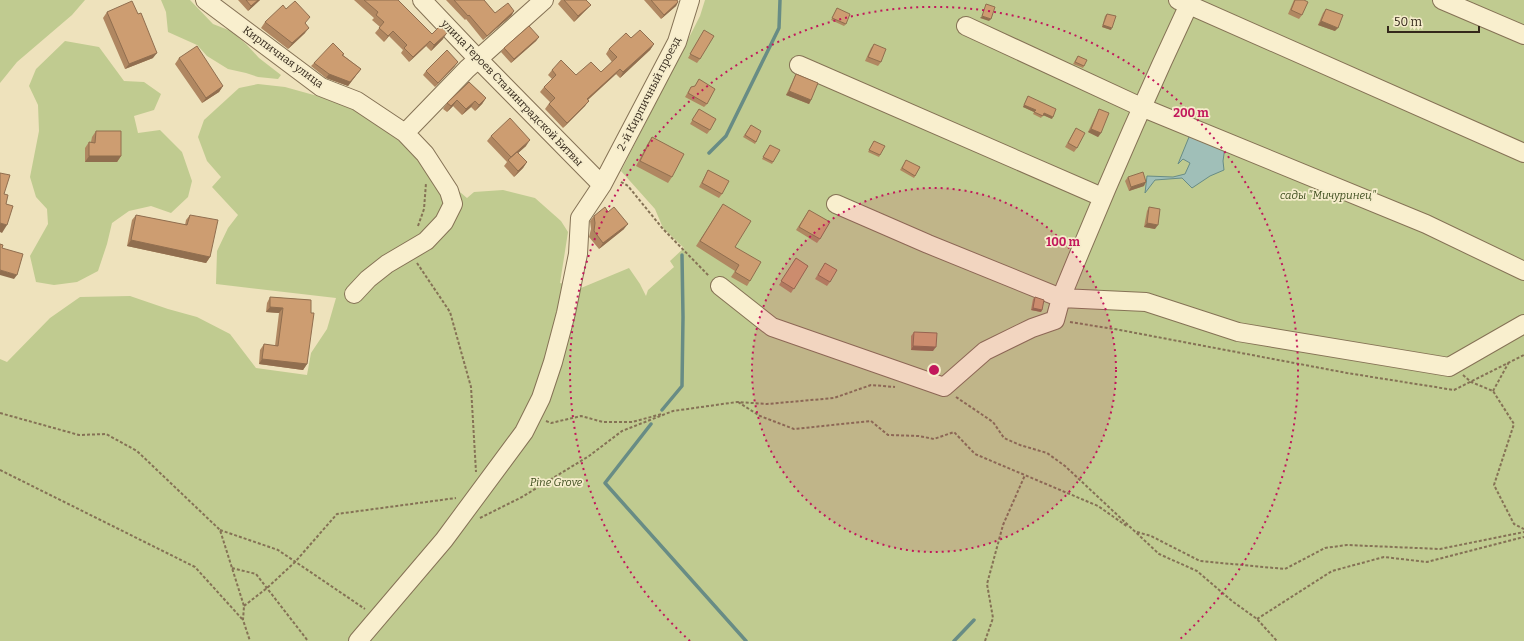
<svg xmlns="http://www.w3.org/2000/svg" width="1524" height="641" font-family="Bitter,serif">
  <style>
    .green { fill: #c0cb90 }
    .water { fill: #a0bfb8; stroke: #688c85 }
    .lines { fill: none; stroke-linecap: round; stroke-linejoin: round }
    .stream { stroke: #688c85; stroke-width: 3.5 }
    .minor-casing { stroke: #857255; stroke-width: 20 }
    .path { stroke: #857255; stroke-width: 2; stroke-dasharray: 3 2; stroke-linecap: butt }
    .minor { stroke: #f9efce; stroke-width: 18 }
    .wall { fill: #b08761 }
    .shaded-wall { fill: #906e4f }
    .building { fill: #cd9d71; stroke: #906e4f }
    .ring { fill: none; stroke: #c2185b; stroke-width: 2; stroke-dasharray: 2 4 }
    .labels { text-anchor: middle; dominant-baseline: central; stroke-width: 3.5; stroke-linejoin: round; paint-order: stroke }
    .street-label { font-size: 11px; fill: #34281b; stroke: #f5eccb }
    .park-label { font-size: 11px; font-style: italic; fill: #415021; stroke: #f5eccb }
    .centre { fill: #c2185b; stroke: #f5eccb; stroke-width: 2 }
    .ring-label { font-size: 12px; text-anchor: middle; font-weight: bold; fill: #c2185b; stroke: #f5eccb; stroke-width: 3.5; stroke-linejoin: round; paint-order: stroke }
  </style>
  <rect width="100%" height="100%" fill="#eee2bc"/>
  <!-- green -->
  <path class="green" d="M0 0H85L72 15 17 62 0 83Z
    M161 0H190L213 24 231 31 246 44 259 58 281 75 278 79 258 77 246 73 228 69 207 56 197 45 168 32 166 12Z
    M705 0H1524V641H0V359L7 362 50 318 80 297 130 296 168 309 197 317 230 334 256 368 307 375 311 353 327 329 336 298 216 284 217 251 228 228 238 215 212 187 221 177 207 161 198 137 204 120 239 88 258 84 285 87 339 102 368 115 467 198 474 192 503 190 535 198 561 221 568 232 560 283 581 288 629 268 640 284 646 296 648 290 674 267 670 261 684 248 663 228 655 209 621 171 700 16Z
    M65 41 99 47 124 81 144 82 161 94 154 110 134 116 138 133 160 130 182 152 192 181 188 197 171 213 151 206 129 211 112 223 107 244 98 271 77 282 54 285 36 282 30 256 48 224 47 209 36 197 30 177 39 131 38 105 29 86 36 69Z"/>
  <!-- water -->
  <path class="water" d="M1197 133 1225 147 1223 161 1224 170 1210 176 1192 188 1182 178 1155 180 1145 193 1147 176 1173 177 1185 174 1190 163 1183 159 1178 164 1189 137Z"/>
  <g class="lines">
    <!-- stream -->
    <path class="stream" d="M709 153 726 136 779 28 780 0
      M662 410 682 386 683 317 682 255
      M651 424 605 483 746 641
      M954 641 974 620"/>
    <defs>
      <path id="minor" d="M205 0 321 87 357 101 405 133 425 154 449 191 453 204 444 222 426 241 387 264 368 279 354 294
        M422 0 478 59 602 185
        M1178 0 1524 153
        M1442 0 1524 35
        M966 26 1141 107 1426 224 1524 271
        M799 65 1102 197
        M405 133 467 69 544 0
        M836 204 928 244 1061 298C1102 197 1145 98 1191 0
        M720 286 772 327 944 387 985 351 1032 328 1055 320 1061 298 1146 302 1238 332 1449 367 1524 324
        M358 641 444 540 524 432 541 398 553 362 566 313 578 254 580 218 602 185 677 42 690 0"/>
    </defs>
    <!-- minor casing -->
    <use href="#minor" class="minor-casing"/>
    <!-- path -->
    <path class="path" d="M621 182 628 186 663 229 709 276
      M418 226 424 209 426 183
      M417 263 450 312 471 387 476 472
      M1070 322 1120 330 1347 373 1454 390 1524 355
      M1463 375 1471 382 1493 391 1514 424 1494 485 1514 524 1524 529
      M1493 391 1509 362
      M956 397 993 422 1004 438 1020 445 1047 453 1065 466 1159 554 1197 571 1232 601 1257 619 1277 641
      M738 402 760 416 794 429 871 421 888 435 919 436 934 439 954 432 975 454 1098 506 1128 527
      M0 413 79 435 106 434 137 451 220 530 244 606 243 620 250 641
      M546 421 551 423 581 416 603 422H632L662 414
      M0 470 195 567 243 620
      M480 518 522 497 589 456 622 431 673 411 737 402 767 404 834 398 871 385 895 387
      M220 530 278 550 365 609
      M1137 532 1151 536 1200 561 1285 569 1325 548 1347 545 1440 549 1524 532
      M232 568 256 574 308 641
      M244 606 267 588 295 562 337 514 456 498
      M1257 619 1332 571 1384 557 1427 562 1524 537
      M985 641 993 618 987 584 1003 525 1025 475"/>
    <!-- minor -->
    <use href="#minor" class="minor"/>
  </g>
  <!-- wall -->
  <path class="wall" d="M238 0H260L248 11Z
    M354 0H398L432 34 443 39 431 51 426 46 409 62 401 53 403 50 389 36 384 42 375 33 380 27 372 20 374 18Z
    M446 0H484L495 13 514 11 511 16 483 40 466 19 465 20Z
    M561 0H586L591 5 574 22 558 4Z
    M644 0H677L678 2 676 6 661 19Z
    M1294 0H1304L1302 15 1299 19 1288 14Z
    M837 8 846 24 844 26 831 20Z
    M286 9 306 24 305 33 288 49 261 28 265 22Z
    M1326 9 1335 31 1318 25 1323 13Z
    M107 12 138 14 153 58 125 69 103 18Z
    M1107 14 1111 30 1102 27 1105 16Z
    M704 30 700 59 697 63 688 58Z
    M539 37 536 41 511 63 501 52 504 48Z
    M631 38 654 44 650 50 620 78 616 74 588 100 585 106 563 128 545 109 550 102 540 92 544 87 552 79 548 75 552 70 576 75 601 72 612 62 606 54 609 49Z
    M874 44 881 62 878 66 865 61 871 48Z
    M343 55 361 69 348 86 326 78 311 66 314 63Z
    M1078 56 1084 66 1083 68 1073 64Z
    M179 58 223 86 219 92 202 103 175 64Z
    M455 66 435 87 423 75 426 71Z
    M796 74 811 100 809 104 786 95 794 78Z
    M699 79 707 104 704 107 685 97 691 87 695 86Z
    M469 82 486 98 482 104 475 111 471 107 462 115 453 106 447 112 443 109 447 103Z
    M1028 96 1052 119 1043 115 1041 118 1033 114 1034 112 1023 107Z
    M699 109 710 130 707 134 690 124Z
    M1099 109 1101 133 1098 137 1088 132 1097 113Z
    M751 125 756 142 755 144 743 137Z
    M1076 128 1077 148 1074 152 1065 147Z
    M96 131 121 156 117 162H85V148L89 142H91L92 137Z
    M491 136 526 146 518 153 527 162 523 168 514 177 504 166 507 162 487 141Z
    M652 137 672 177 668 183 636 166 648 143Z
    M874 141 880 155 879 157 868 152Z
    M770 145 773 162 772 164 762 159Z
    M905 162 920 167 914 178 900 170Z
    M708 170 722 194 719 198 699 187Z
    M1128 177 1144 186 1129 191 1125 181Z
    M723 204 735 247 750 281 747 286 731 277 735 271 696 246Z
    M1149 207 1155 229 1144 227 1147 211Z
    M809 210 820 239 817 243 796 230Z
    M608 212 624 229 599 249 589 237 591 229 590 221 594 216Z
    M136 215 185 225 186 220 190 215 210 257 206 263 127 246 132 220Z
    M796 258 808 266 791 293 779 285Z
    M825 263 830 282 827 286 815 279Z
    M270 297 311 300 307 364 303 370 259 364 260 350 264 344 275 346 279 313 266 312 267 303Z
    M1035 297 1042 310 1041 312 1031 310 1033 299Z
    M914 332 933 351 911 350V336Z"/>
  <!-- shaded-wall -->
  <path class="shaded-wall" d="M258 0H260L248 11 251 6Z
    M678 2 676 6 661 19 664 15Z
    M591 5 574 22 578 16Z
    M514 11 511 16 483 40 487 36Z
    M982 16 991 19 989 21 980 18Z
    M1321 21 1338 28 1335 31 1318 25Z
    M1103 25 1112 28 1111 30 1102 27Z
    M309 28 305 33 288 49 292 43Z
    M393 31 389 36 384 42 388 36Z
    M447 33 443 39 431 51 434 45Z
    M539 37 536 41 511 63 514 59Z
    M430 41 426 46 409 62 413 57Z
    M654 44 650 50 620 78 623 72Z
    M157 53 153 58 125 69 129 64Z
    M458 62 455 66 435 87 438 83Z
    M361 69 348 86 326 78 329 74Z
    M620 69 616 74 583 104 587 99Z
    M223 86 219 92 202 103 206 98Z
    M789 91 811 100 809 104 786 95Z
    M486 98 482 104 475 111 479 105Z
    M457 100 453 106 447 112 451 106Z
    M475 101 471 107 462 115 466 109Z
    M589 101 585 106 563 128 567 123Z
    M1024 105 1036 110 1034 112 1023 107Z
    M1044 113 1053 117 1052 119 1043 115Z
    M1091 129 1101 133 1098 137 1088 132Z
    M530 140 526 146 509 161 511 157Z
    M89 156H121L117 162H85Z
    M527 162 523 168 514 177 518 171Z
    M1146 182 1144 186 1129 191 1131 187Z
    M0 223 7 225 2 233 0 232Z
    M1147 223 1158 225 1155 229 1144 227Z
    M628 224 624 229 599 249 603 243Z
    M131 240 210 257 206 263 127 246Z
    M0 270 17 275 14 279 0 275Z
    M270 307 283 308 279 313 266 312Z
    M1033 308 1042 310 1041 312 1031 310Z
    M913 346 936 347 933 351 911 350Z
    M262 359 307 364 303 370 259 364Z"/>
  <!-- building -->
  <path class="building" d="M246 0H258L251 6Z
    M364 0H398L432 34 440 26 447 33 434 45 430 41 413 57 404 48 407 45 393 31 388 36 379 28 384 22 376 15 378 12Z
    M454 0H484L495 13 508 3 514 11 487 36 469 15 468 16Z
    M564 0H586L591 5 578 16Z
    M651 0H677L678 2 664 15Z
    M1295 0H1304L1308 2 1302 15 1291 10Z
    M132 1 138 14 141 13 157 53 129 64 107 12Z
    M295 1 310 17 305 23 309 28 292 43 265 22 283 5 286 9Z
    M986 4 995 7 991 19 982 16Z
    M837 8 850 14 846 24 832 18Z
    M1326 9 1343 15 1338 28 1321 21Z
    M1107 14 1116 16 1112 28 1103 25Z
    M529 26 539 37 514 59 504 48Z
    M640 30 654 44 623 72 620 69 587 99 589 101 567 123 549 104 555 98 544 87 556 75 552 70 561 60 576 75 591 62 601 72 617 57 609 49 626 33 631 38Z
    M704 30 714 36 700 59 690 54Z
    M333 43 344 54 342 55 361 69 350 82 329 74 314 63Z
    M874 44 886 49 881 62 868 57Z
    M197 46 223 86 206 98 179 58Z
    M447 50 458 62 438 83 426 71Z
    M1078 56 1087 60 1084 66 1075 62Z
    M796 74 818 83 811 100 789 91Z
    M699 79 715 89 707 104 688 93 691 87 695 86Z
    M469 82 486 98 479 105 475 101 466 109 457 100 451 106 447 103Z
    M1028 96 1056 109 1053 117 1044 113 1043 116 1034 112 1036 110 1024 105Z
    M699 109 716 119 710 130 692 120Z
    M1099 109 1109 113 1101 133 1091 129Z
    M510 118 530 140 511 157 491 136Z
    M751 125 761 131 756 142 745 135Z
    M1076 128 1085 133 1077 148 1068 143Z
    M96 131H121V156H89V142L95 143Z
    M652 137 684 154 672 177 640 161Z
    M874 141 885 146 880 155 869 150Z
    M770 145 780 150 773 162 763 157Z
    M517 152 527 162 518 171 508 160Z
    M906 160 920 167 915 176 902 168Z
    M708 170 729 181 722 194 702 183Z
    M1143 172 1146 182 1131 187 1128 177Z
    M0 173 10 175 4 194 8 195 6 204 13 206 7 225 0 223Z
    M723 204 751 221 735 247 761 262 750 281 735 272 739 265 700 241Z
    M605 207 608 212 614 207 628 224 603 243 594 231 595 223 594 216Z
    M1149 207 1160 209 1158 225 1147 223Z
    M809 210 830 222 820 239 799 227Z
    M136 215 187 225 190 215 218 220 210 257 131 240Z
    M0 244 3 245 2 248 23 254 17 275 0 270Z
    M796 258 808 266 794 289 781 281Z
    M825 263 837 270 830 282 818 275Z
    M270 297 311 300V313H314L307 364 262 359 264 344 278 346 283 308 270 307Z
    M1035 297 1044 300 1042 310 1033 308Z
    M914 332 937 333 936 347 913 346Z"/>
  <!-- distance rings -->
  <circle cx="934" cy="370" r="182" fill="#c2185b" fill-opacity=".12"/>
  <g class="ring">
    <circle cx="934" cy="370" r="182"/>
    <path d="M690 641A364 364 0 1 1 1178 641"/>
  </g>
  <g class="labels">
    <!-- street labels -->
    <g class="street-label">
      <text transform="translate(283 57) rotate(36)">Кирпичная улица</text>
      <text transform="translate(512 93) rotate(46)">улица Героев Сталинградской Битвы</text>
      <text transform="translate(649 94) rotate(-63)">2-й Кирпичный проезд</text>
    </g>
    <!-- park labels -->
    <g class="park-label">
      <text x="1328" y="195">сады "Мичуринец"</text>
      <text x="556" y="482">Pine Grove</text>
    </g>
  </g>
  <circle cx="934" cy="370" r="6" class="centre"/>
  <g class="ring-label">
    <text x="1191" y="117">200 m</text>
    <text x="1063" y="246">100 m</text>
  </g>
  <!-- scale -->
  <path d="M1388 26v6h91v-6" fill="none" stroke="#34281b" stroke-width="2"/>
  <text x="1394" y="26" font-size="12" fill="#34281b" stroke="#f5eccb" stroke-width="3" paint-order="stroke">50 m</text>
</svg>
